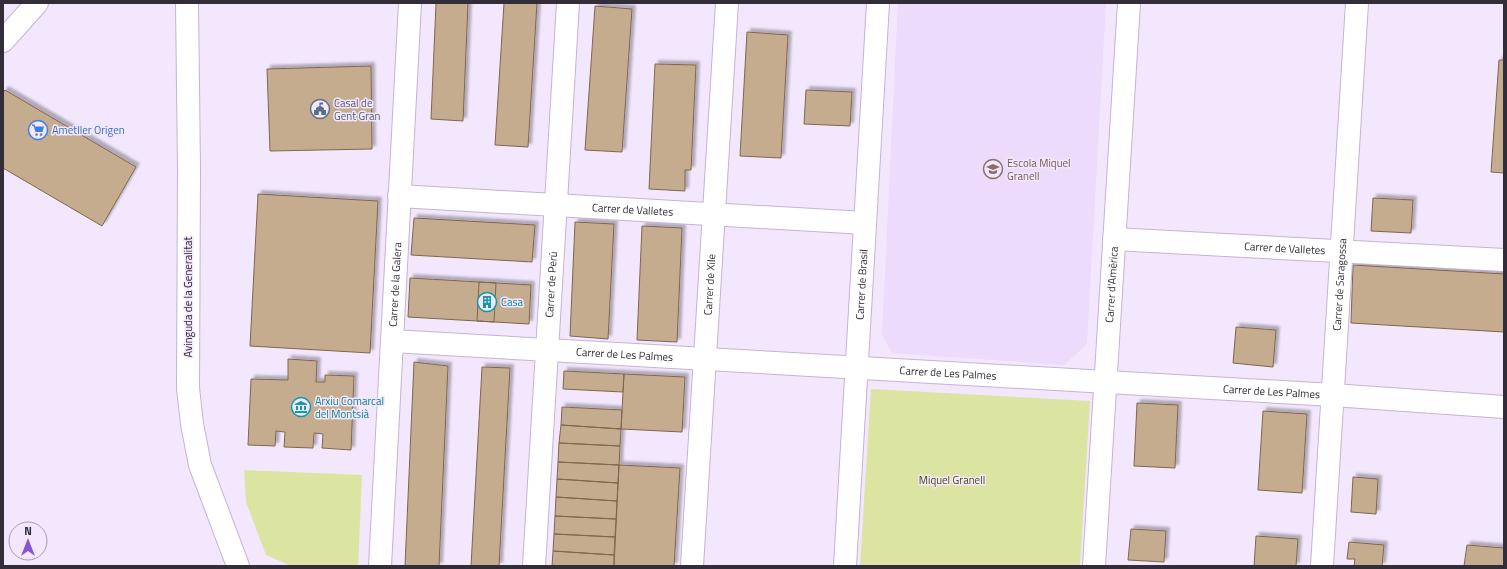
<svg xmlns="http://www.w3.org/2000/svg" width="1507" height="569" font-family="'Titillium Web',sans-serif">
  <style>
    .built { fill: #ecdbfb }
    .green { fill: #dbe4a0 }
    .building { fill: #c6ac8f; stroke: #7e674c; filter: url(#shadow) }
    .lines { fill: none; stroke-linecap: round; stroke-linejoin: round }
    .street-casing { stroke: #c5b3d4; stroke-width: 24 }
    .secondary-casing { stroke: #c5b3d4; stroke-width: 24 }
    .street { stroke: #fff; stroke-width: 22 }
    .secondary { stroke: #fff; stroke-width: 22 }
    .labels { text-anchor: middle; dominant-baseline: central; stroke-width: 3; stroke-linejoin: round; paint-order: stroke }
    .service-label { font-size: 11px; fill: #4e5e75; stroke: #f2e7fc; text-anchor: start }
    .shop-label { font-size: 11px; fill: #366cbe; stroke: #f2e7fc; text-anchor: start }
    .education-label { font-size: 11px; fill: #785e54; stroke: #f2e7fc; text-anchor: start }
    .street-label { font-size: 11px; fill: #332c39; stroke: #f2e7fc }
    .culture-label { font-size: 11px; fill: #0d838f; stroke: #f2e7fc; text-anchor: start }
    .park-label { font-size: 11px; fill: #474c0c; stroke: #f2e7fc }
  </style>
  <defs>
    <filter id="shadow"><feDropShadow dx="3.5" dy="-3.5" stdDeviation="1" flood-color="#0004"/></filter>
  </defs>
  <rect width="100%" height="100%" fill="#f2e7fc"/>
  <!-- built -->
  <path class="built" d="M898 3H1106L1087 344 1064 365 892 353 882 335Z"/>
  <!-- green -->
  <path class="green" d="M871 389 1090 401 1080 566H860Z
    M244 470 362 475 358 566H291L266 555 246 502Z"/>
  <!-- building -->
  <path class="building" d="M436 3H468L463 121 431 119Z
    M504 3H537L528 147 495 145Z
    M595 6 632 9 622 152 585 150Z
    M747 32 788 35 781 158 740 156Z
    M1499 60H1504V173L1491 172Z
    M655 64 696 65 691 170H685V191L649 189Z
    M371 66 372 149 270 151 267 69Z
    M5 90 136 167 102 226 3 168V93Z
    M806 90 852 92 850 126 804 124Z
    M258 194 378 201 370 353 250 346Z
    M1373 198 1413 200 1411 233 1371 231Z
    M414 218 535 225 532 262 411 255Z
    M575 222 614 224 608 339 570 336Z
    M642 226 682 228 677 342 637 340Z
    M1353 265 1504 274V332L1351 323Z
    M410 278 531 285 529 324 408 317Z
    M479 282 496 283 494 322 477 321Z
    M1236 327 1276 330 1273 367 1233 363Z
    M288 359 317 361 316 382H325V375L354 376 351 450 322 448 323 434 314 433 313 448 284 447 285 432 276 431 275 446 248 445 251 379 288 380Z
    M414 362 448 366 439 566H405Z
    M482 367 510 368 499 566H471Z
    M564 371 624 374 623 392 563 389Z
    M624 374 685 377 682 432 621 429Z
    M1137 403 1178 405 1175 468 1134 466Z
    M562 407 622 410 621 429 561 425Z
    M1263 411 1307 414 1302 493 1258 490Z
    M561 425 621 429 620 446 559 443Z
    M559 443 620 446 619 465 558 462Z
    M558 462 619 465 618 483 557 479Z
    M619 465 680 468 674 566H614Z
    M1353 477 1378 479 1376 514 1351 512Z
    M557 479 618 483 617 501 556 497Z
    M556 497 617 501 616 519 555 516Z
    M555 516 616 519 615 537 554 534Z
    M1131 529 1166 531 1164 562 1128 560Z
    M554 534 615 537 614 555 553 551Z
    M1256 536 1298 539 1296 566H1254Z
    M1349 542 1384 545 1382 566H1354L1355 559H1347Z
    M1467 545 1504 548V566H1464Z
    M553 551 614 555V566H552Z"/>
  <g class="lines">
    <defs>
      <g id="street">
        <path d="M187 3 189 170 188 388 192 424 200 465 238 566"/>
        <path id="s1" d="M399 196 865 223"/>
        <path id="s2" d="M1114 239 1504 260"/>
        <path id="s3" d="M392 341 1333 395 1504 407"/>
        <path id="s4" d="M380 566 410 3"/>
        <path id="s5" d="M534 566 568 3"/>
        <path id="s6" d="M692 566 727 3"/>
        <path id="s7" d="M845 566 878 3"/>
        <path id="s8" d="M1094 566 1129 3"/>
        <path id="s9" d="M1322 566 1357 3"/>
      </g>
      <path id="secondary" d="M3 41 37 3"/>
    </defs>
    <!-- street casing -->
    <use href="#street" class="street-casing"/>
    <!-- secondary casing -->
    <use href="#secondary" class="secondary-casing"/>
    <!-- street -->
    <use href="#street" class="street"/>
    <!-- secondary -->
    <use href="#secondary" class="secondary"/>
  </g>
  <!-- icons -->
  <defs>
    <symbol id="civic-ring" viewBox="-11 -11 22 22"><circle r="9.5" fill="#f2e7fc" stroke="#5c6f8a" stroke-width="1.5"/><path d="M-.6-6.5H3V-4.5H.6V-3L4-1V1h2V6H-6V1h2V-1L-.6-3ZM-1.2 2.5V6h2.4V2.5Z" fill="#5c6f8a"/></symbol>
    <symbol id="supermarket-ring" viewBox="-11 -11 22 22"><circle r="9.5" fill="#f2e7fc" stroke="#3f7fe0" stroke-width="1.5"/><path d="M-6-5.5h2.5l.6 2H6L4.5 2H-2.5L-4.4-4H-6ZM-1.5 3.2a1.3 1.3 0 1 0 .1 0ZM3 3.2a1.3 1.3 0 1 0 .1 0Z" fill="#3f7fe0"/></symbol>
    <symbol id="school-ring" viewBox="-11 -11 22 22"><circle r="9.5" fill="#f2e7fc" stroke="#8d6e63" stroke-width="1.5"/><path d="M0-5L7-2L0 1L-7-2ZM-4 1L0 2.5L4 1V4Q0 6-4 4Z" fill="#8d6e63"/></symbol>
    <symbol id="building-ring" viewBox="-11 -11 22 22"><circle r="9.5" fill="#f2e7fc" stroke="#0f9aa8" stroke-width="1.5"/><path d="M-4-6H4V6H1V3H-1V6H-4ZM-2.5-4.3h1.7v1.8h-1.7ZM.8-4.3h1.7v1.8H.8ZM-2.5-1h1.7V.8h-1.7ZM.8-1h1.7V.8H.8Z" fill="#0f9aa8"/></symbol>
    <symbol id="museum-ring" viewBox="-11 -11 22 22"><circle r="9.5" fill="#f2e7fc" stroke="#0f9aa8" stroke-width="1.5"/><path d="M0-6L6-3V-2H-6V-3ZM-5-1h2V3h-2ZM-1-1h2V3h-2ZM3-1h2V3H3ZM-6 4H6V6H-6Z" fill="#0f9aa8"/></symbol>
  </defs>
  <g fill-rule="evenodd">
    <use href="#civic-ring" x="309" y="98" width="22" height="22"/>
    <use href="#supermarket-ring" x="27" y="119" width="22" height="22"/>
    <use href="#school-ring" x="982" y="158" width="22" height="22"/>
    <use href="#building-ring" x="476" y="291" width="22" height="22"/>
    <use href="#museum-ring" x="290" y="396" width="22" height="22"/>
  </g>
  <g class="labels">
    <!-- service labels -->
    <g class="service-label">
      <text x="334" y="103">Casal de<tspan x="334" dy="13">Gent Gran</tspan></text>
    </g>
    <!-- shop labels -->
    <g class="shop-label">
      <text x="52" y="130">Ametller Origen</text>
    </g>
    <!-- education labels -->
    <g class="education-label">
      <text x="1007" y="163">Escola Miquel<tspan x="1007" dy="13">Granell</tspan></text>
    </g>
    <!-- street labels -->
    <g class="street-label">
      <text stroke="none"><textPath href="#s1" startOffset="234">Carrer de Valletes</textPath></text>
      <text stroke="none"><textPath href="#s2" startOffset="171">Carrer de Valletes</textPath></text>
      <text stroke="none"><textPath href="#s4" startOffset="282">Carrer de la Galera</textPath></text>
      <text stroke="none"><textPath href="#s5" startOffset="282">Carrer de Perú</textPath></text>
      <text stroke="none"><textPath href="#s6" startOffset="282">Carrer de Xile</textPath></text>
      <text stroke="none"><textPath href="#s8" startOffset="282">Carrer d'Amèrica</textPath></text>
      <text stroke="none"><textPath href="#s9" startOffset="282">Carrer de Saragossa</textPath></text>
      <text stroke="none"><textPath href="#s7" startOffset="282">Carrer de Brasil</textPath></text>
      <text transform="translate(188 297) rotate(-90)">Avinguda de la Generalitat</text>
      <text stroke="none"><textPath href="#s3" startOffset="233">Carrer de Les Palmes</textPath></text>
      <text stroke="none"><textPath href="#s3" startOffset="557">Carrer de Les Palmes</textPath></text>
      <text stroke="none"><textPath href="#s3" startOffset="881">Carrer de Les Palmes</textPath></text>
    </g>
    <!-- culture labels -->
    <g class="culture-label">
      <text x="501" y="302">Casa</text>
      <text x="315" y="401">Arxiu Comarcal<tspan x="315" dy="13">del Montsià</tspan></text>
    </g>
    <!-- park labels -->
    <g class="park-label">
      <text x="952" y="480">Miquel Granell</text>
    </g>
  </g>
  <!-- border -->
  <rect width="1507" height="569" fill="none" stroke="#332c39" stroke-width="8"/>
  <!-- north arrow -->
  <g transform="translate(28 541)"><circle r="19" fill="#f2e7fc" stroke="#a69cae"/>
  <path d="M0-3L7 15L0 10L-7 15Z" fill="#8956ce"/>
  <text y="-6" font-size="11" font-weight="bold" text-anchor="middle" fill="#332c39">N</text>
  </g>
</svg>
